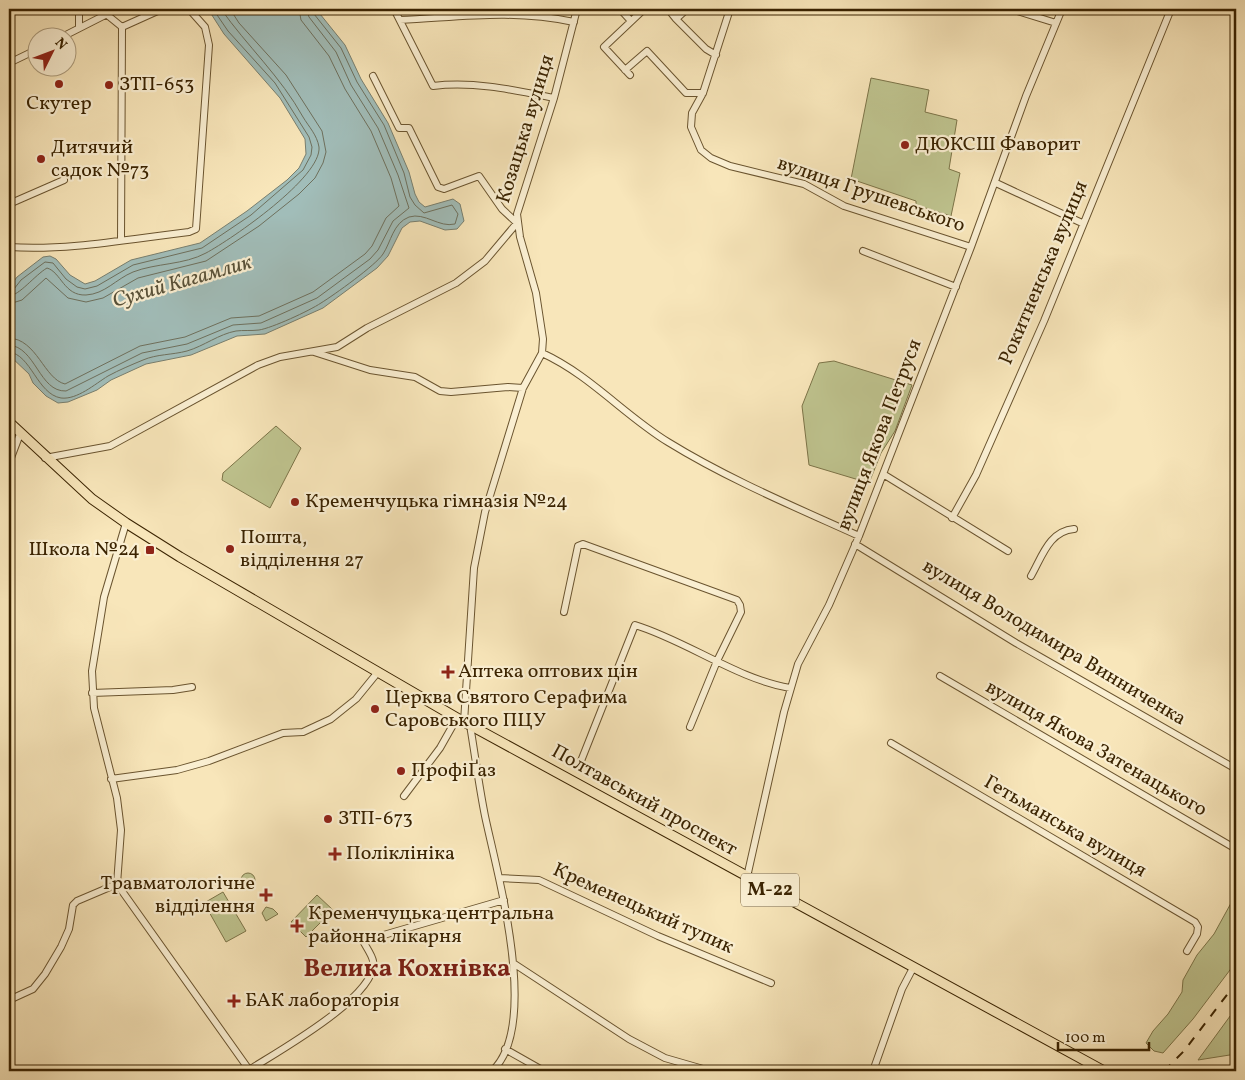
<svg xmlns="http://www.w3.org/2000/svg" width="1245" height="1080" font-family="Vollkorn,serif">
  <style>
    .green { fill: #bfc48f; stroke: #7c7448 }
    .water { fill: #a1bdb9; stroke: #787f6f }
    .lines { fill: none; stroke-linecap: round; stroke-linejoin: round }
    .shore { stroke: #6e705d; stroke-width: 1 }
    .minor-casing { stroke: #6a542f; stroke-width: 8 }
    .highway-casing { stroke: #3a2301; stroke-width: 11 }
    .minor { stroke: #faefd2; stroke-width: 6 }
    .highway { stroke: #f8e6ba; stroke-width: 9 }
    .rail { stroke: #3a2301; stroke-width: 2; stroke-dasharray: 9 9; stroke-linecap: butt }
    .poi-dot { fill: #8f2418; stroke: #faefd2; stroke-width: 2 }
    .labels { text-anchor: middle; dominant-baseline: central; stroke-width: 4.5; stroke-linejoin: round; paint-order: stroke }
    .shield { fill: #faefd2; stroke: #746040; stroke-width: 1 }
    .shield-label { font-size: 19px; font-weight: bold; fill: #3a2301 }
    .poi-label { font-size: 20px; fill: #3a2301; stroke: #faefd2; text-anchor: start }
    .street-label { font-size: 20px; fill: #3a2301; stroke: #faefd2 }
    .water-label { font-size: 21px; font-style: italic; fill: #595138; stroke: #faefd2 }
    .district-label { font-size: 25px; font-weight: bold; fill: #7a1f14; stroke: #faefd2 }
  </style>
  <rect width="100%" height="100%" fill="#f8e6ba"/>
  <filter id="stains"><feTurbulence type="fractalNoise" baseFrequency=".004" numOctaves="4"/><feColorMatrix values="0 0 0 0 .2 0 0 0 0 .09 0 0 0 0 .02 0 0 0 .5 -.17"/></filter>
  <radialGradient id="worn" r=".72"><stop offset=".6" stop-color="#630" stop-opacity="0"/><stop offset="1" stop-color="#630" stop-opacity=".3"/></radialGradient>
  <!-- green -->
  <path class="green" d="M871 78 929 90 925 112 957 120 949 169 960 173 951 216 916 205V201L851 179Z
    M834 361 912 385 895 431 881 453 869 483 809 465 802 406 819 363Z
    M276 426 301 448 270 508 222 480 223 473Z
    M241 880a7 7 0 1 1 14 0a7 7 0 1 1-14 0Z
    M223 892 246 931 226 942 204 903Z
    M1236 894V962L1193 1019 1163 1053 1154 1051 1146 1043 1153 1031 1168 1014 1182 992 1183 980 1197 955 1214 934Z
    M317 895 333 910 306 937 291 922Z
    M266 907 273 909 278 914 266 921 262 913Z
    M1236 1008V1054L1198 1060Z"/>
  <!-- water -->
  <path class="water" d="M208 9H316L345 45 361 79 388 123 409 172 415 194 419 202 425 207 453 199 460 204 464 221 457 229 445 230 420 221 410 222 402 228 388 256 377 268 323 308 265 334 237 336 191 355 146 364 111 380 97 390 68 402 58 403 46 396 33 383 29 374 9 355V288L17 277 43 257 50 256 56 259 70 275 85 284 95 281 131 260 200 243 247 211 287 180 299 168 306 154 305 139 280 98 224 34Z"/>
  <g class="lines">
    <!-- shore -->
    <path class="shore" d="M9 290 14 289 21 280 45 262 53 263 66 279 77 287 85 289 97 286 133 265 202 248 251 215 303 170 311 155 312 147 309 137 275 83 228 31 213 9
      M9 296C19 296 35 275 47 268 61 272 64 296 86 295 105 294 116 279 133 272 156 263 184 265 206 253 232 239 322 177 319 147 317 135 309 127 303 117 281 77 247 46 221 9
      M9 304 22 300 46 278 68 298 86 302 103 298 138 278 206 261 259 226 299 194 315 178 323 163 326 152 322 131 286 75 239 23 230 9
      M9 338C37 339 44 379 65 384L140 346 185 337 231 318 259 316 313 292 365 254 372 246 386 218 399 206 391 178 371 131 345 89 329 56 301 20 299 9
      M9 345C36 347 39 392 66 391L142 353 187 344 233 325 261 323 317 298 370 259 378 250 393 221 409 208 398 175 378 128 351 85 336 52 309 17 306 9
      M9 352C31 354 37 394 61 398 77 400 95 384 108 376 119 370 131 365 143 360 157 354 172 355 187 351 204 346 219 334 236 331 243 330 251 331 259 330 272 328 309 311 321 303 334 295 376 265 383 254 391 242 393 223 409 217 425 212 439 228 455 224L458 214 452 205 424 213 415 205 410 197 404 173 384 125 357 82 341 48 314 14 313 9"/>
    <defs>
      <path id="minor" d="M394 9 433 86C474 81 514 90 554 98
        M620 9 631 21
        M668 9 676 19
        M687 9 676 19 706 49 716 55
        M730 9 703 93 692 113 691 127 701 150 711 158 730 166 804 184 844 206 971 247
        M1011 9 1056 23
        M106 14 122 27 121 240
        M400 20C463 17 510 9 574 22
        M122 27 162 9
        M79 28V9
        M60 38 117 9
        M9 63 38 49
        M625 70 647 51 686 93H703
        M630 75 604 47 641 12
        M996 183 1082 223
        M9 204 64 180
        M9 247C68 251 129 239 189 232L196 229 209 45 205 27 189 9
        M863 251 956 287
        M314 352 370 370 415 377 440 391 451 392 508 387 523 388
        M542 353C590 375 624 415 668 442 728 479 795 507 859 536
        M45 458 110 446 258 365 280 357 337 347 367 328 456 283 485 261 517 223 502 209 479 176 444 189 438 187 409 128H399L373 76
        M9 463 20 434
        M883 474 1008 551
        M952 518 976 475 1044 321 1171 9
        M855 544 1016 643 1236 769
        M1031 576C1042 557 1049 531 1074 529
        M564 612 578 546 583 544 737 600 740 605 741 612 717 661 690 727
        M940 676 1236 849
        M92 693 173 690 192 687
        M464 722 474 568 485 512 523 388 542 353 543 339 536 293 520 237 517 214 554 98 577 9
        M470 725C475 755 479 786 485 816 497 873 541 1026 492 1071
        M891 743 1195 922 1198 927 1197 934 1187 951
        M9 756V781
        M581 761 635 625C687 641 737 679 790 688
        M111 779 177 770 209 761 283 733 303 732 331 719 356 699 378 672
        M404 796 440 748 457 718
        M747 877 784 712 798 664 829 605 859 536 971 247 1026 96 1062 9
        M499 878 539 880 658 936 771 983
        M117 884 121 830 117 798 94 708 92 671 104 597 126 523
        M117 884 250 1071
        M513 963 629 1039 665 1058 710 1071
        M9 1000 33 989 45 974 61 947 69 929 73 905 77 901 117 884
        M505 1049 544 1071
        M249 1070C275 1053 379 996 373 961 372 955 366 947 363 941L504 900
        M873 1071 902 989 913 968"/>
      <path id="highway" d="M9 422 92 499 126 523 180 557 457 718 1104 1071"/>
    </defs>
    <!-- minor casing -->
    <use href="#minor" class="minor-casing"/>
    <!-- highway casing -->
    <use href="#highway" class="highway-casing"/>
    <!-- minor -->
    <use href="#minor" class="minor"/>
    <!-- highway -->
    <use href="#highway" class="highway"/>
    <!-- rail -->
    <path class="rail" d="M1164 1071 1184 1051 1236 983"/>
  </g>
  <!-- markers -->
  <g class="poi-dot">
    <circle cx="59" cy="84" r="5"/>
    <circle cx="109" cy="85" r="5"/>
    <circle cx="905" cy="145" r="5"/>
    <circle cx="41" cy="159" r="5"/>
    <circle cx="295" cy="502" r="5"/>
    <circle cx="230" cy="549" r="5"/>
    <rect x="145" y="545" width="10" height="10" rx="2.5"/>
    <path d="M445.5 664.5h5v5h5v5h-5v5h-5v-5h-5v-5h5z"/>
    <circle cx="375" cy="709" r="5"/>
    <circle cx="401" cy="771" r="5"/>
    <circle cx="328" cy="819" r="5"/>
    <path d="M332.5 846.5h5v5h5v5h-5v5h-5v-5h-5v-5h5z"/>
    <path d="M263.5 887.5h5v5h5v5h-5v5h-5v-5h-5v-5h5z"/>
    <path d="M294.5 918.5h5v5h5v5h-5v5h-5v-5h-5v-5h5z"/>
    <path d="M231.5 993.5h5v5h5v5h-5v5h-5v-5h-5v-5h5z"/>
  </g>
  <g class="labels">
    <!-- shield labels -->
    <rect class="shield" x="741" y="873.5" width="58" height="33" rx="4"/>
    <g class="shield-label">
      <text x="770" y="890">М-22</text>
    </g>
    <!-- poi labels -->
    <g class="poi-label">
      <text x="119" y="85">ЗТП-653</text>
      <text x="59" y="104" text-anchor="middle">Скутер</text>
      <text x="915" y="145">ДЮКСШ Фаворит</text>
      <text x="51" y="148">Дитячий<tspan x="51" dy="23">садок №73</tspan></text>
      <text x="305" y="502">Кременчуцька гімназія №24</text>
      <text x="240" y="538">Пошта,<tspan x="240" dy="23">відділення 27</tspan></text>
      <text x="140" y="550" text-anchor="end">Школа №24</text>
      <text x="458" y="672">Аптека оптових цін</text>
      <text x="385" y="698">Церква Святого Серафима<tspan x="385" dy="23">Саровського ПЦУ</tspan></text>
      <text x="411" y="771">ПрофіҐаз</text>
      <text x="338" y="819">ЗТП-673</text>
      <text x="346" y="854">Поліклініка</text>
      <text x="255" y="884" text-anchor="end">Травматологічне<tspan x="255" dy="23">відділення</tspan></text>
      <text x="308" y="914">Кременчуцька центральна<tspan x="308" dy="23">районна лікарня</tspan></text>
      <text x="245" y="1001">БАК лабораторія</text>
    </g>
    <!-- street labels -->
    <g class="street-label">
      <text transform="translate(526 129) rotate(-73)">Козацька вулиця</text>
      <text transform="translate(871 195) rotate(19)">вулиця Грушевського</text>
      <text transform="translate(1044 273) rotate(-67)">Рокитненська вулиця</text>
      <text transform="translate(880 435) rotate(-69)">вулиця Якова Петруся</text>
      <text transform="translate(1054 643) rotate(31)">вулиця Володимира Винниченка</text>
      <text transform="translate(1096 749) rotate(30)">вулиця Якова Затенацького</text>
      <text transform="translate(644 801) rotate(29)">Полтавський проспект</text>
      <text transform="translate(1065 827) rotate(30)">Гетьманська вулиця</text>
      <text transform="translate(643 909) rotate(24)">Кременецький тупик</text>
    </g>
    <!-- water labels -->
    <g class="water-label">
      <text transform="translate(182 282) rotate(-16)">Сухий Кагамлик</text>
    </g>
    <!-- district labels -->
    <g class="district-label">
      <text x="407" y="969">Велика Кохнівка</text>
    </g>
  </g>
  <!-- margin -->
  <rect width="1245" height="1080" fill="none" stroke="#f8e6ba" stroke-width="30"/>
  <rect x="10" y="10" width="1225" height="1060" fill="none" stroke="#3a2301" stroke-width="2.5"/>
  <rect x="15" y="15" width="1215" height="1050" fill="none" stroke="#3a2301"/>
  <!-- north arrow -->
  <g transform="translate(52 52) rotate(48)"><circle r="24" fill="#faefd2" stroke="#ad9d7e"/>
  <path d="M0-4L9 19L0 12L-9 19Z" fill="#8f2418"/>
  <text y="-8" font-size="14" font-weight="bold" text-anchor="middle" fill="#3a2301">N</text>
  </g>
  <!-- scale -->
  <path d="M1058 1042v8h91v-8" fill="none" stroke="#3a2301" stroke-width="2.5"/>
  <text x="1065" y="1042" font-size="15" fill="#3a2301" stroke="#faefd2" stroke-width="4" paint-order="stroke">100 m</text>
  <rect width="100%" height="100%" filter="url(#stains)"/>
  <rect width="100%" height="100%" fill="url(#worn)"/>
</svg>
